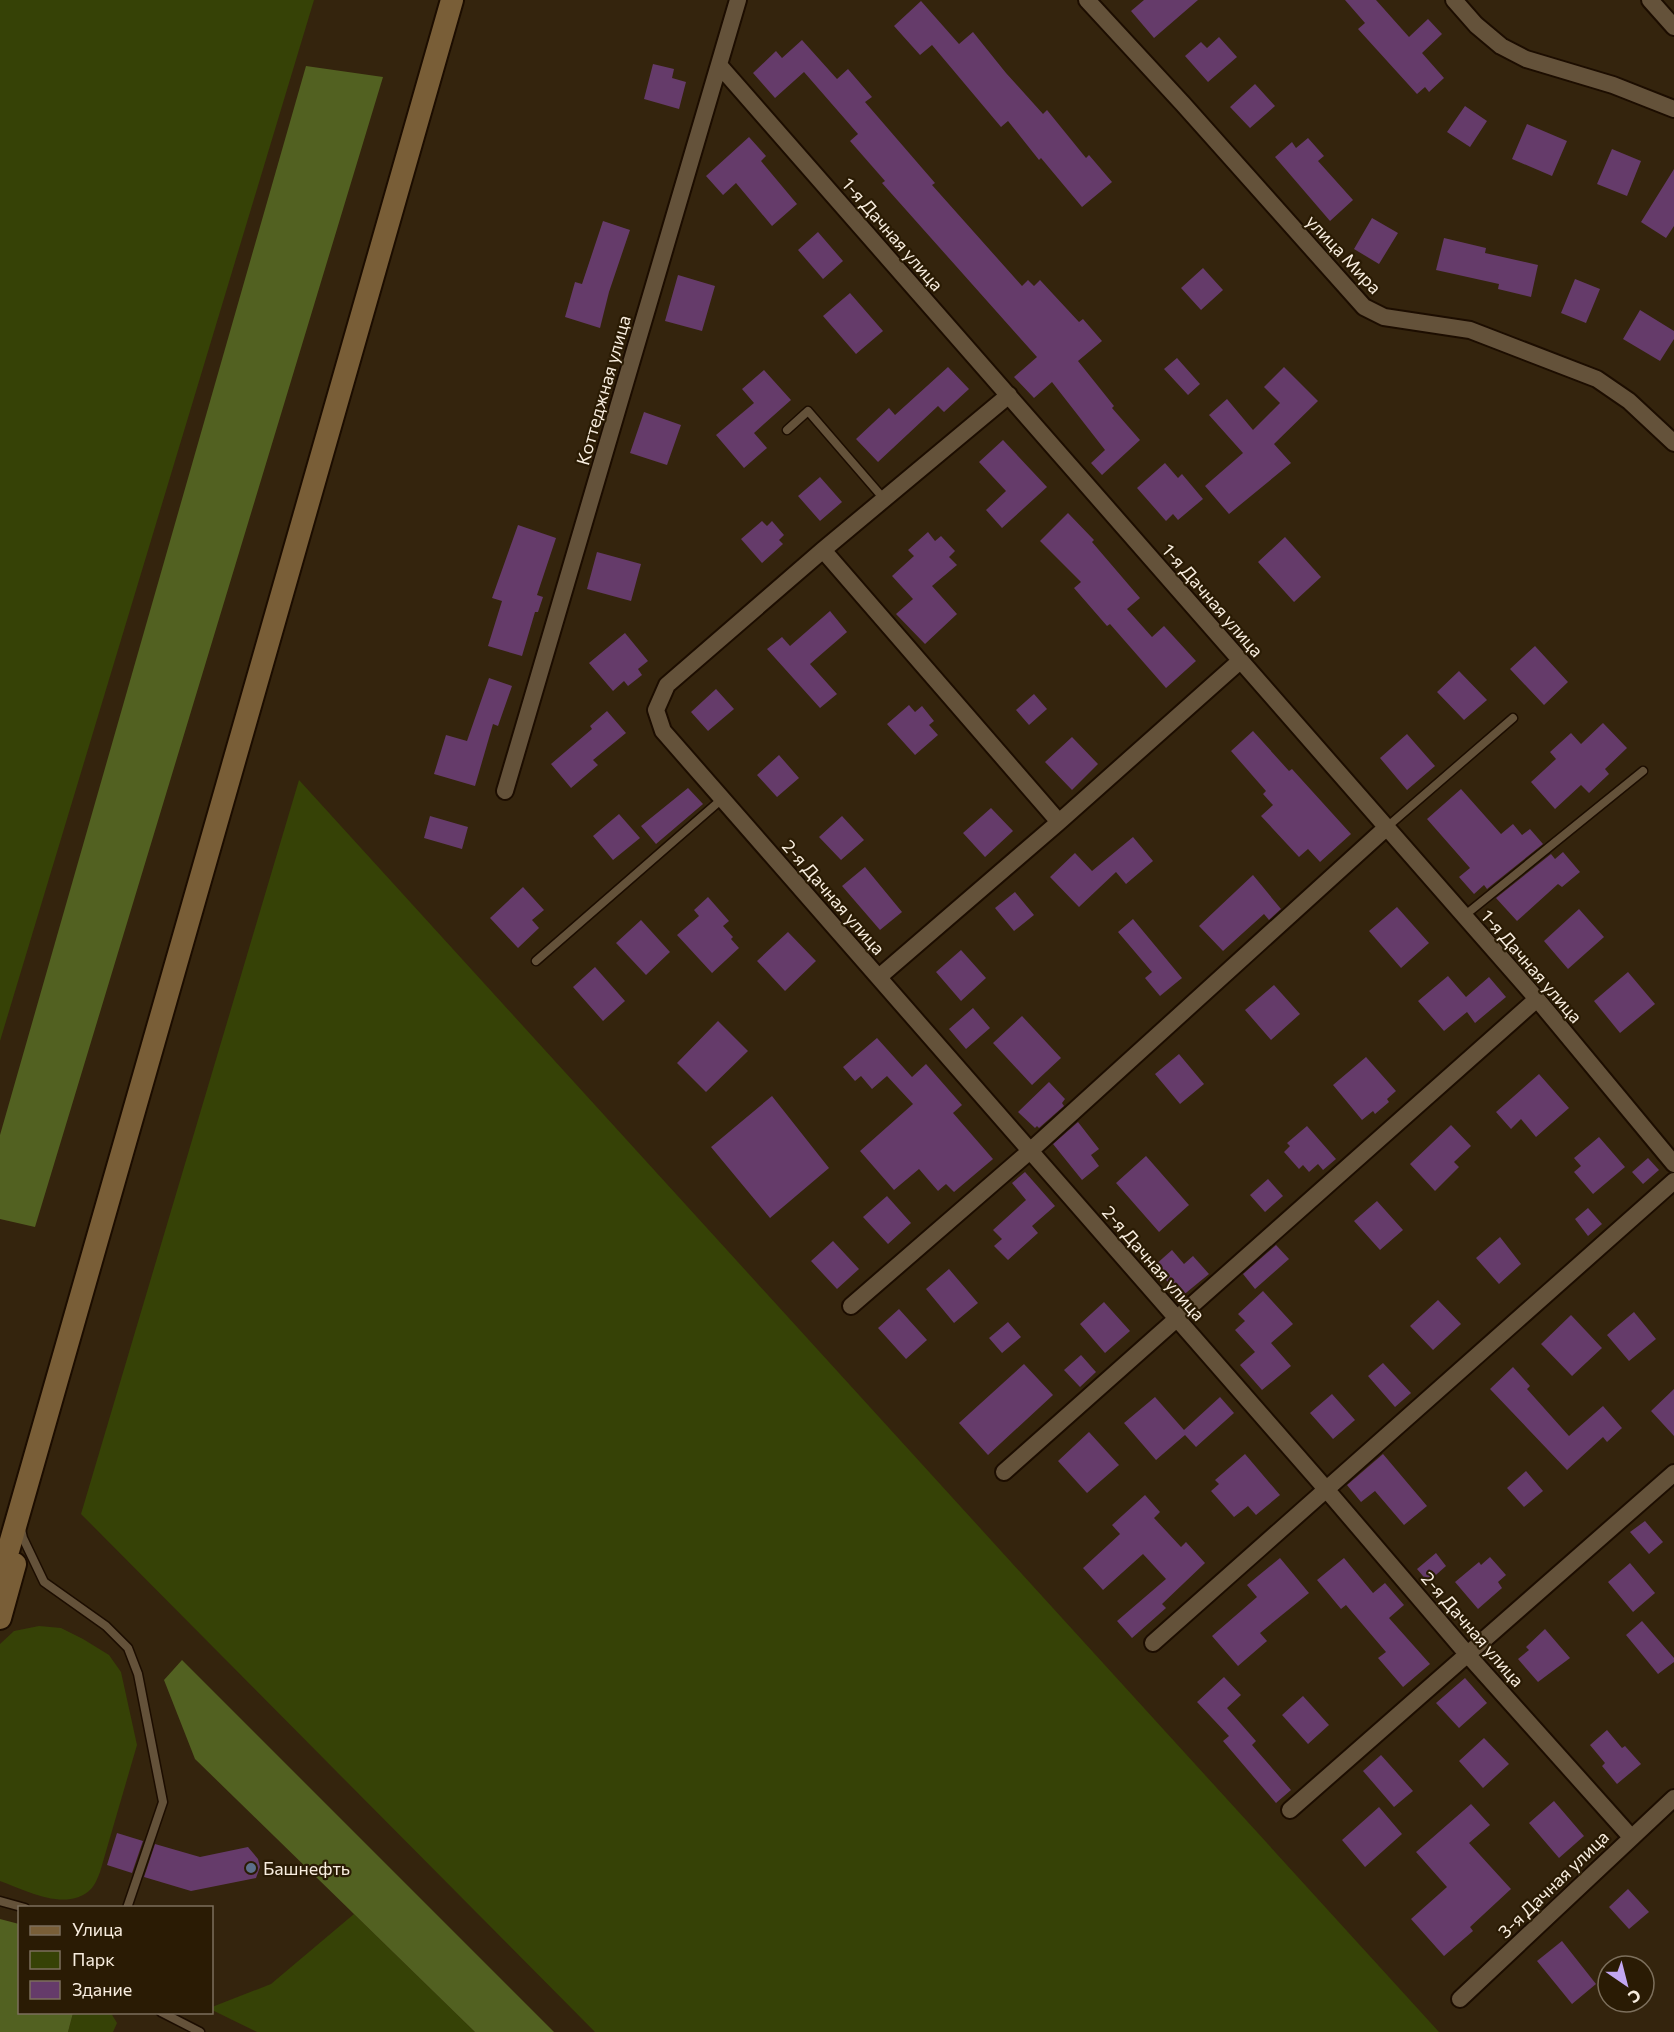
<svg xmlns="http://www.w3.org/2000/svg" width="1674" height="2032" font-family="Commissioner,sans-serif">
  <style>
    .green { fill: #364206 }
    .forest { fill: #526121 }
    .building { fill: #653b6a }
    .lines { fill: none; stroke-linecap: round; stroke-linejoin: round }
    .service-casing { stroke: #1c0d00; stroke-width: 11 }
    .minor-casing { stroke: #1c0d00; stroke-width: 20 }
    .secondary-casing { stroke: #1c0d00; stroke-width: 26 }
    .service { stroke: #64523a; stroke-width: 8 }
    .minor { stroke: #64523a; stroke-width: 16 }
    .secondary { stroke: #795e37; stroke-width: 22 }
    .service-dot { fill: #5c6f8a; stroke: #2a1b04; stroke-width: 2 }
    .labels { text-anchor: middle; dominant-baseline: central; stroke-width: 4.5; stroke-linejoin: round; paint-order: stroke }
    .street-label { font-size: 18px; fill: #f8eddf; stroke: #2a1b04 }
    .poi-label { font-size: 18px; fill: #f8eddf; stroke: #2a1b04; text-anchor: start }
  </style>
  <rect width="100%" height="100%" fill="#34240d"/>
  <!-- green -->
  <path class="green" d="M0 0H314L0 1041Z
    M299 780 1439 2032H595L81 1514Z
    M39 1626 61 1628 83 1639 109 1655 121 1672 137 1745 100 1872C98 1877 95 1885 91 1889 67 1913 25 1890 0 1881V1644L14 1631Z
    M354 1914 475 2032H257L212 2010V2007L271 1984Z
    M73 2013H111L117 2023 113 2032H68Z"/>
  <!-- forest -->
  <path class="forest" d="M306 66 383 77 35 1227 0 1219V1135Z
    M182 1660 554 2032H475L195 1759 164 1680Z
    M0 1919 19 1924 20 2012 73 2013 68 2032H0Z"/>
  <!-- building -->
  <path class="building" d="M1144 0H1198L1154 38 1131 11Z
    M1345 0H1376L1409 37 1428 19 1442 34 1422 53 1444 78 1429 92 1425 87 1417 94 1358 29 1365 23Z
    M921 1 959 44 973 32 1006 73 1043 114 1047 110 1086 158 1089 155 1112 182 1082 207 1041 158 1039 160 1008 121 1001 127 932 45 920 55 894 26Z
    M1219 37 1237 57 1208 82 1185 56 1201 42 1207 48Z
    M802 40 837 79 848 69 872 97 865 102 935 183 932 185 1022 286 1028 280 1034 286 1040 280 1079 322 1083 319 1102 341 1078 361 1114 406 1112 408 1140 440 1102 475 1091 463 1105 450 1052 382 1034 398 1014 377 1037 357 882 183 885 181 850 141 858 134 804 72 775 98 753 73 776 51 782 58Z
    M653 64 674 69 672 78 686 82 679 109 644 99Z
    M1255 84 1275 106 1250 128 1230 107Z
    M1465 106 1487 121 1470 147 1447 132Z
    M1527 124 1567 141 1552 176 1512 159Z
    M749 137 766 156 761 161 797 204 772 226 736 183 723 195 706 176Z
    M1308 138 1324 156 1318 161 1353 200 1330 221 1275 157 1292 142 1296 148Z
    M1612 149 1641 161 1627 196 1597 184Z
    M1674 169V226L1666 238 1641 222Z
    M1372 218 1398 233 1379 264 1354 249Z
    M603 221 630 230 609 292 600 328 565 317 575 282 582 284Z
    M818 232 843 261 823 279 798 250Z
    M1444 238 1486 248 1485 253 1538 265 1531 297 1498 289 1499 284 1436 270Z
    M1203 268 1223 290 1201 310 1181 288Z
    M678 275 715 286 702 331 665 321Z
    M1575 279 1600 289 1586 323 1561 313Z
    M850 293 883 331 856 354 823 316Z
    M1640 310 1674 331V339L1660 361 1623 339Z
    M1177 358 1200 384 1188 395 1164 369Z
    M948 367 969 389 944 412 938 406 878 462 856 439 889 408 895 415Z
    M1284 367 1318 401 1274 444 1291 463 1229 514 1205 486 1243 453 1209 415 1227 399 1253 430 1280 403 1264 387Z
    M764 370 791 400 754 433 767 448 744 468 716 435 754 403 742 389Z
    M644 412 681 425 667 465 630 453Z
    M1003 440 1047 487 1002 528 986 510 1006 491 979 462Z
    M1165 463 1178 478 1182 474 1203 499 1178 520 1173 514 1166 521 1137 488Z
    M820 477 842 502 820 521 798 496Z
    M1068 513 1094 540 1092 542 1140 598 1127 609 1152 637 1164 626 1196 661 1166 688 1110 624 1107 626 1074 588 1081 582 1040 541Z
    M762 521 767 526 772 521 784 535 779 540 783 544 762 563 741 539Z
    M518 525 556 538 537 595 543 597 538 612H535L522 656 488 646 502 601 492 598Z
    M928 532 935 541 941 536 955 551 949 557 957 565 932 586 957 614 925 644 896 614 913 599 892 576 914 556 908 550Z
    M1285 537 1321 577 1294 602 1258 562Z
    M597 552 641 564 631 601 587 589Z
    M830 611 847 632 810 664 837 694 820 708 767 649 782 637 790 646Z
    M625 633 648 661 638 669 642 675 628 686 624 681 613 691 589 663Z
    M1535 646 1568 682 1544 705 1510 669Z
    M1459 671 1487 700 1464 720 1437 692Z
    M489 678 512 686 498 726 493 724 475 786 434 774 446 735 467 741Z
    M716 689 734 709 708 731 691 712Z
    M1034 694 1047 709 1029 725 1016 710Z
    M909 705 915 712 922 706 934 721 929 725 938 735 915 755 887 724Z
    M607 711 626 733 593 760 598 765 571 788 551 764 592 729 590 726Z
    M1603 723 1627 748 1605 769 1609 774 1589 793 1581 785 1555 809 1531 782 1556 759 1550 752 1571 733 1581 744Z
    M1253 731 1289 771 1292 769 1351 834 1320 862 1308 849 1299 857 1261 816 1273 805 1263 794 1266 791 1231 751Z
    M1407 734 1435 766 1407 790 1380 758Z
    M1072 737 1098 764 1072 790 1045 762Z
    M779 755 799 778 777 797 757 775Z
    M688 788 703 804 656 844 641 826Z
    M1461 789 1501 834 1513 824 1522 835 1530 829 1543 844 1487 889 1484 885 1474 894 1459 877 1470 868 1427 819Z
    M991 808 1013 831 985 857 963 833Z
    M619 814 640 838 613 860 593 836Z
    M430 816 468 827 462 849 424 838Z
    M842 816 864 840 841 860 819 837Z
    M1133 837 1153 861 1126 884 1116 872 1079 907 1050 877 1075 853 1092 871Z
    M1563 852 1580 872 1562 887 1558 884 1517 921 1496 898 1551 854 1555 859Z
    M865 867 902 912 880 930 842 886Z
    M1253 875 1281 909 1269 920 1264 914 1223 951 1199 926Z
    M523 887 544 910 532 920 539 928 518 948 490 918Z
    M1015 892 1034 915 1014 931 995 908Z
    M708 897 729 921 723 926 733 937 731 939 739 948 712 973 677 935 699 916 694 910Z
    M1397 907 1429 943 1401 968 1369 931Z
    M1579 909 1604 937 1568 969 1544 941Z
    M1133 919 1182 978 1160 996 1145 978 1152 972 1118 932Z
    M641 920 670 952 646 975 616 943Z
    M788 932 816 961 785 991 757 961Z
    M961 950 986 978 961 1001 936 972Z
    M595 967 625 1001 603 1021 573 987Z
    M1628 972 1655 1004 1620 1033 1594 1001Z
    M1448 976 1466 997 1489 977 1506 997 1475 1023 1467 1012 1444 1031 1418 1001Z
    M1274 985 1300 1014 1271 1040 1245 1010Z
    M973 1008 990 1028 966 1049 949 1029Z
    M1022 1016 1061 1058 1032 1085 993 1043Z
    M718 1021 748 1051 706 1092 677 1063Z
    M877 1038 912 1077 926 1064 962 1105 953 1113 993 1159 954 1192 946 1184 938 1191 919 1169 894 1190 860 1151 913 1104 887 1076 872 1089 861 1076 855 1081 843 1067Z
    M1179 1054 1204 1084 1180 1104 1155 1074Z
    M1366 1057 1396 1091 1387 1099 1389 1102 1375 1114 1373 1111 1362 1120 1333 1085Z
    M1539 1074 1569 1108 1536 1137 1521 1119 1511 1129 1496 1112Z
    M1049 1082 1065 1099 1062 1103 1064 1106 1039 1128 1037 1126 1035 1128 1018 1112Z
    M772 1096 829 1168 770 1218 711 1147Z
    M1078 1122 1099 1149 1091 1155 1099 1166 1082 1180 1053 1144Z
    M1451 1125 1471 1146 1454 1162 1459 1167 1435 1191 1410 1164Z
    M1307 1126 1336 1159 1323 1170 1318 1164 1309 1172 1303 1165 1299 1169 1284 1152 1290 1146 1287 1143Z
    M1599 1137 1625 1167 1593 1194 1574 1172 1581 1166 1574 1158Z
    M1146 1156 1189 1205 1159 1232 1116 1183Z
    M1648 1158 1659 1170 1643 1184 1632 1172Z
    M1025 1172 1055 1206 1032 1226 1038 1233 1008 1260 994 1246 1002 1239 993 1230 1026 1200 1012 1183Z
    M1268 1179 1283 1196 1265 1212 1250 1195Z
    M887 1196 911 1223 888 1244 863 1217Z
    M1377 1201 1403 1230 1380 1250 1354 1221Z
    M1588 1208 1602 1224 1588 1236 1575 1219Z
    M1500 1237 1521 1264 1499 1284 1476 1258Z
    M833 1241 859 1269 837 1289 811 1261Z
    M1276 1245 1289 1259 1255 1289 1243 1274Z
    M1172 1250 1184 1264 1193 1256 1209 1274 1181 1297 1154 1266Z
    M949 1269 978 1303 954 1323 926 1289Z
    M1263 1291 1293 1324 1271 1343 1291 1366 1262 1390 1240 1365 1255 1352 1235 1330 1245 1321 1238 1314Z
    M1438 1300 1461 1324 1433 1350 1410 1326Z
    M1104 1302 1130 1331 1105 1353 1080 1324Z
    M899 1309 927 1340 906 1359 878 1328Z
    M1634 1312 1656 1339 1629 1361 1607 1335Z
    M1571 1315 1602 1348 1572 1376 1541 1344Z
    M1008 1322 1021 1337 1002 1353 989 1338Z
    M1081 1355 1096 1372 1080 1387 1064 1370Z
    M1383 1363 1411 1393 1395 1407 1368 1376Z
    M1024 1364 1053 1395 988 1455 959 1423Z
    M1513 1367 1530 1386 1527 1389 1569 1436 1603 1406 1622 1428 1607 1442 1603 1437 1567 1470 1490 1389Z
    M1674 1389V1436L1651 1411Z
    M1332 1394 1355 1420 1333 1439 1310 1413Z
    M1155 1397 1184 1430 1220 1397 1234 1413 1196 1447 1185 1435 1156 1460 1124 1423Z
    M1089 1432 1119 1465 1087 1493 1058 1461Z
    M1245 1454 1280 1495 1256 1515 1248 1506 1234 1517 1211 1491 1219 1484 1215 1480Z
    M1383 1454 1427 1506 1404 1525 1375 1491 1361 1502 1347 1485Z
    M1526 1471 1543 1491 1524 1507 1507 1488Z
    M1145 1495 1160 1512 1154 1518 1181 1547 1186 1542 1205 1563 1162 1604 1166 1608 1132 1638 1117 1621 1166 1579 1143 1554 1103 1590 1083 1568 1120 1534 1112 1525Z
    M1645 1521 1663 1542 1649 1554 1630 1532Z
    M1436 1553 1446 1566 1428 1582 1417 1569Z
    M1490 1557 1506 1575 1498 1582 1502 1588 1478 1609 1455 1582 1479 1562 1481 1565Z
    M1280 1558 1309 1593 1260 1633 1267 1641 1238 1666 1212 1636 1257 1597 1247 1585Z
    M1344 1558 1373 1593 1385 1583 1404 1605 1389 1618 1430 1664 1403 1687 1378 1658 1386 1652 1346 1605 1341 1609 1317 1580Z
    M1630 1563 1655 1593 1633 1612 1608 1582Z
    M1642 1621 1674 1658V1662L1658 1674 1626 1635Z
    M1545 1629 1570 1658 1538 1682 1518 1659 1529 1650 1526 1647Z
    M1224 1677 1241 1695 1227 1708 1256 1741 1252 1745 1291 1790 1276 1803 1223 1741 1229 1736 1197 1702Z
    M1465 1678 1487 1703 1459 1728 1436 1703Z
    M1303 1696 1329 1725 1308 1744 1282 1715Z
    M1607 1730 1622 1748 1625 1746 1641 1764 1617 1784 1602 1766 1605 1763 1590 1745Z
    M1484 1738 1509 1764 1483 1788 1459 1761Z
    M1381 1755 1413 1791 1394 1807 1363 1771Z
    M1554 1801 1584 1836 1559 1858 1529 1823Z
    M1471 1804 1490 1825 1469 1843 1511 1889 1470 1927 1473 1931 1444 1956 1411 1919 1447 1887 1416 1852Z
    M1379 1807 1402 1834 1365 1867 1342 1840Z
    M117 1833 143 1841 132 1873 107 1865Z
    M155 1844 200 1857 248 1847 258 1859 260 1867 256 1878 191 1891 144 1877Z
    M1628 1889 1649 1912 1629 1929 1609 1907Z
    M1562 1941 1596 1984 1572 2004 1537 1961Z"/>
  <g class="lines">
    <defs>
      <path id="service" d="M787 430 808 411 884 499
        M1387 827 1513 718
        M1464 916 1643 771
        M536 961 722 799
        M21 1529 23 1538 44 1582 106 1626 128 1648 138 1674 163 1802 127 1908
        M0 1901 25 1908
        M161 2012 200 2032"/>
      <path id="minor" d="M1087 0 1183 104 1364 307 1384 317 1470 330 1597 379 1629 401 1674 443
        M1454 0 1476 25 1501 46 1526 59 1613 85 1674 109
        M1650 0 1674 27
        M719 65 1537 999 1674 1164
        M1009 395 823 550 667 685 656 710 663 731 1326 1489 1468 1655 1631 1837
        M823 550 1059 822
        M505 791 738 0
        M879 977 1059 822 1240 661
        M851 1306 1030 1151 1387 827
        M1004 1472 1537 999
        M1153 1643 1674 1181
        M1290 1810 1674 1473
        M1460 1999 1674 1798"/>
      <path id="secondary" d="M0 1579 452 0
        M0 1618 15 1564"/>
    </defs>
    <!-- service casing -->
    <use href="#service" class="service-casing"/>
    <!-- minor casing -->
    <use href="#minor" class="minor-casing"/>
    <!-- secondary casing -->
    <use href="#secondary" class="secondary-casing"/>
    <!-- service -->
    <use href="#service" class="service"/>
    <!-- minor -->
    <use href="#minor" class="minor"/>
    <!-- secondary -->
    <use href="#secondary" class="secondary"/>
  </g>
  <!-- markers -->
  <circle class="service-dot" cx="251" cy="1868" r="6"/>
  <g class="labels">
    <!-- street labels -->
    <g class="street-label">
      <text transform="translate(893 234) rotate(49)">1-я Дачная улица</text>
      <text transform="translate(1344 254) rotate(47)">улица Мира</text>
      <text transform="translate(603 390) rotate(-74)">Коттеджная улица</text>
      <text transform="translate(1213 600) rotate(49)">1-я Дачная улица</text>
      <text transform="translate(834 897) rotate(49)">2-я Дачная улица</text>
      <text transform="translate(1532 966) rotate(49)">1-я Дачная улица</text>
      <text transform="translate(1154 1263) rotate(49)">2-я Дачная улица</text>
      <text transform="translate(1473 1629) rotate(49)">2-я Дачная улица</text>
      <text transform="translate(1553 1884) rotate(-44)">3-я Дачная улица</text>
    </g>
    <!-- poi labels -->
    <g class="poi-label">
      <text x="263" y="1868">Башнефть</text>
    </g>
  </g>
  <!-- legend -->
  <rect x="18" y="1906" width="195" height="108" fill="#2a1b04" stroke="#7c6f5c" stroke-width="1.5"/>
  <rect x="30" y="1926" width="30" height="9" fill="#795e37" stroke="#7c6f5c" stroke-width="1.5"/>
  <text x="72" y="1936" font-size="18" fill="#f8eddf">Улица</text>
  <rect x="30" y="1951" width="30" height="18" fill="#364206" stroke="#7c6f5c" stroke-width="1.5"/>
  <text x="72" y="1966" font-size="18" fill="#f8eddf">Парк</text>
  <rect x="30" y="1981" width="30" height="18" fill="#653b6a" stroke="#7c6f5c" stroke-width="1.5"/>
  <text x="72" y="1996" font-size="18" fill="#f8eddf">Здание</text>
  <!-- north arrow -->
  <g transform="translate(1626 1984) rotate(145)"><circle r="28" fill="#2a1b04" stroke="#7c6f5c" stroke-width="1.5"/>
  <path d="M0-4.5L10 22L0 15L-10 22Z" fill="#c3a7f2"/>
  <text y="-9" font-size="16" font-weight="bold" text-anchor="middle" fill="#f8eddf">С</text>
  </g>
</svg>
